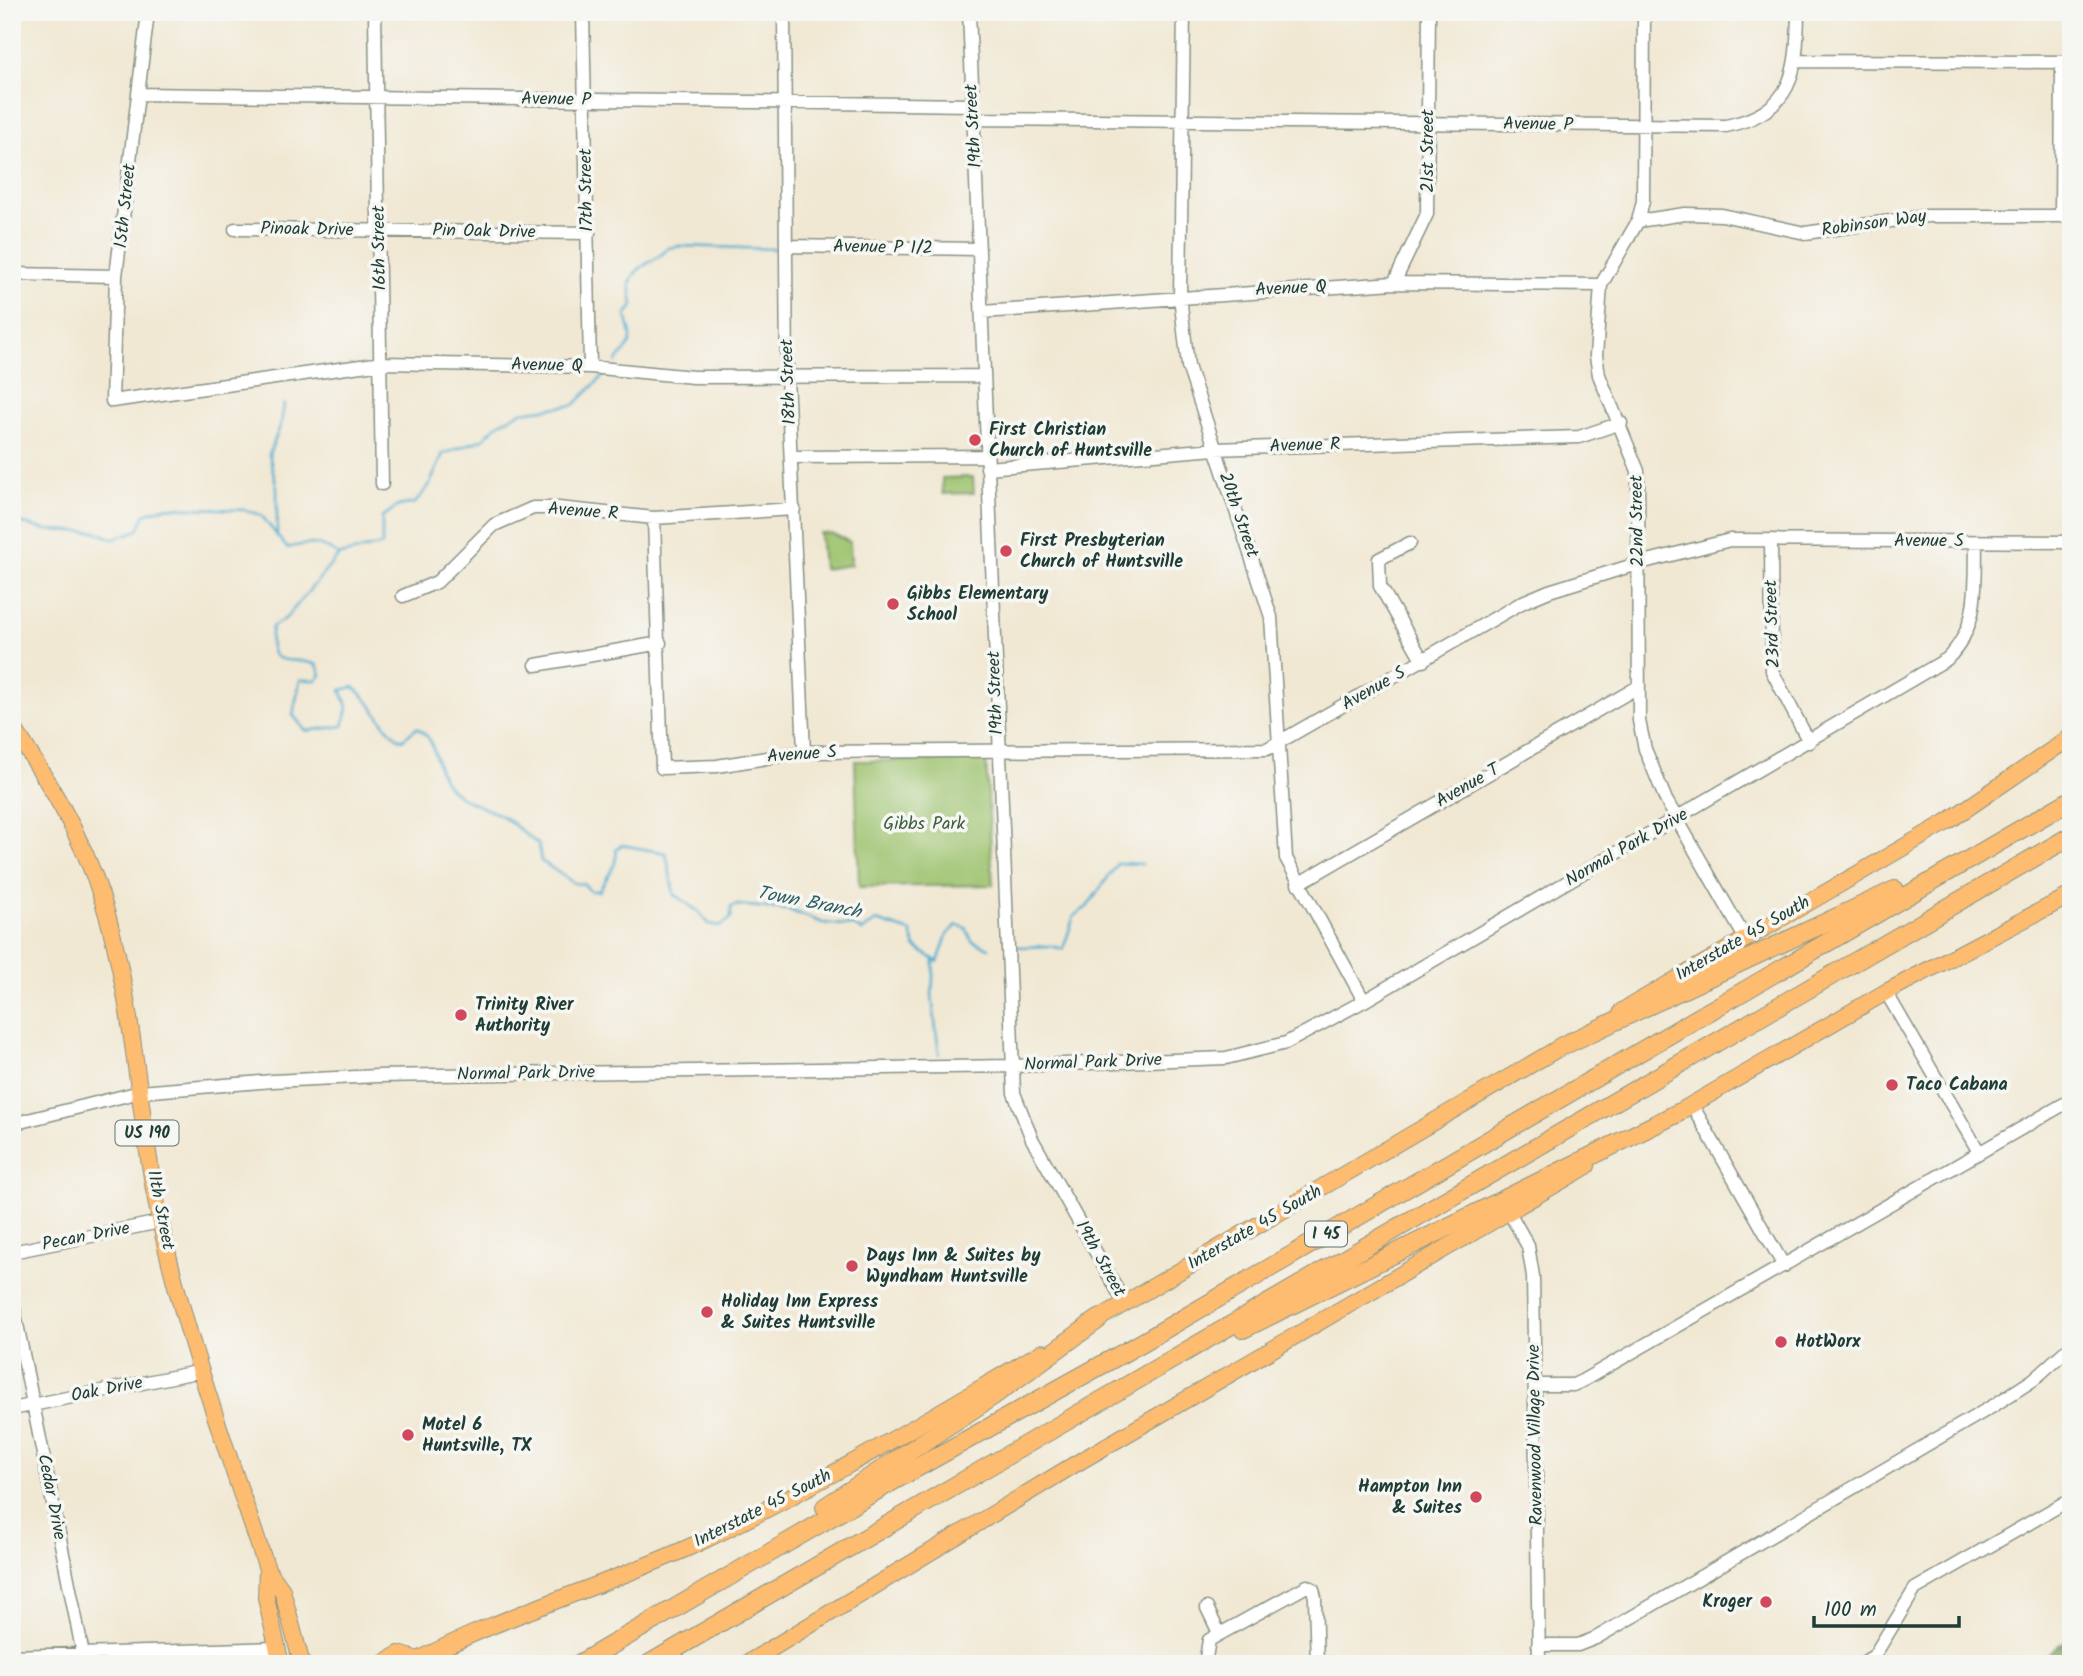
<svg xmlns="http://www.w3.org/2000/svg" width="2083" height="1676" font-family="Kalam,sans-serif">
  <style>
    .green { fill: #9cc26d; stroke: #5e8050; stroke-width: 2 }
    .forest { fill: #7da860; stroke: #4e724a; stroke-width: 2 }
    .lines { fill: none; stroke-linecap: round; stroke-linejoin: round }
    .stream { stroke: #53add0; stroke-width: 2.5 }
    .minor-casing { stroke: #889284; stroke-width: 15 }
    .major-casing { stroke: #889284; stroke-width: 18 }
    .highway-casing { stroke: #889284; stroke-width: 20 }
    .minor { stroke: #fff; stroke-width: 12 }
    .major { stroke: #fdbc70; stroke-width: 16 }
    .highway { stroke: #fdbc70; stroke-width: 18 }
    .poi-dot { fill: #d1495b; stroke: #f6f6f2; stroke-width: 2.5 }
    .labels { text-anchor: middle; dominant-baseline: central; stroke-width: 7; stroke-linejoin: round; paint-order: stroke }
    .shield { fill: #f6f6f2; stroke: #60746d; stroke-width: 2 }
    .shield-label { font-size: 16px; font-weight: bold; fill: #1f3d34 }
    .street-label { font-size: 18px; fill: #1f3d34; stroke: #f6f6f2 }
    .poi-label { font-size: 18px; font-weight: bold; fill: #1f3d34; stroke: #f6f6f2; text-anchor: start }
    .park-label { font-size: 18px; fill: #3e5e42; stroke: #f6f6f2 }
    .water-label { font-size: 19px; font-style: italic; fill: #2f5f63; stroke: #f6f6f2 }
  </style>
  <rect width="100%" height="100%" fill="#f6f6f2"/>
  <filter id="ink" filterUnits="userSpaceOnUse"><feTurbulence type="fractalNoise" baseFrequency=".0143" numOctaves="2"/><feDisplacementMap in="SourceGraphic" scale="14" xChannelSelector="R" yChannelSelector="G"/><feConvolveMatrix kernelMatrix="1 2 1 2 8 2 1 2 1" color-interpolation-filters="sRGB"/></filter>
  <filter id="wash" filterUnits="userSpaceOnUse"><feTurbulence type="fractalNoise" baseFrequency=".00686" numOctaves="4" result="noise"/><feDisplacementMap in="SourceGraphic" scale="28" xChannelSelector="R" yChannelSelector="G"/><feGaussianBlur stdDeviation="1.57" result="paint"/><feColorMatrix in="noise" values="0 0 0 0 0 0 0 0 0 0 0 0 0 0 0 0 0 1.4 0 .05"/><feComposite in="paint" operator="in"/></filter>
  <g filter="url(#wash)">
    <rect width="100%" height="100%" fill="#f1e8d3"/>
    <!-- green -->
    <path class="green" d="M973 477 974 493 943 494 942 478Z
      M820 533 833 534 850 542 851 565 823 569Z
      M986 760 993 885 859 887 855 761Z"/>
    <!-- forest -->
    <path class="forest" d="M2071 1636V1664H2037Z"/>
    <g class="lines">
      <!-- stream -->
      <path class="stream" d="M616 362C635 340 633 342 626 315L633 306 630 284C635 263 657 263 668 248L679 246 775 249
        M12 521 47 530 97 532 113 539 138 530 145 514 165 507 245 510 261 515 287 548C310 542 319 542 339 555L286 618 272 627C264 673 290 654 317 665L321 675 316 680H300L293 715 306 731 343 726 348 709 341 690 354 687C373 701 384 731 402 740L417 728C438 739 433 763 444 780 459 805 490 806 508 820 518 828 527 836 538 844L541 861 574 883 584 884 590 891H599C606 876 619 866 616 850L622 845 666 853 674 894 699 912 709 924 721 926 731 918V907L738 905 789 910 823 923 854 926 862 931 876 921 911 932 915 947 938 962 947 935 957 925 966 928 972 941 989 948
        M277 537V488L269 454 281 424 284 404
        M340 555 382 545V517L398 506 415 503 429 486 443 454 483 439 498 424 521 412 574 405 603 376
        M1016 947 1051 946 1063 949 1074 916 1087 907 1118 863 1142 864
        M934 960 932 996 939 1054"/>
    </g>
  </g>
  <g filter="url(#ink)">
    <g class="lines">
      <defs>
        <path id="minor" d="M148 12 116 276 112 401 382 363 590 367 693 377 984 376
          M375 12 382 484
          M583 12 590 367
          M784 12 787 377 804 752
          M969 12 1014 1093 1032 1139 1125 1304
          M1184 12 1180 296 1188 366 1271 617 1286 858 1364 1001
          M1644 12 1643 201 1638 221 1601 285 1596 356 1599 375 1638 471 1639 721 1645 749 1666 800 1745 938
          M1797 61 2071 62
          M139 94 973 105
          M974 119 1726 126C1794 112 1797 72 1798 12
          M2061 216 2062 62
          M1638 221 1685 214 1722 215 1805 233 1927 216H2071
          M235 229 589 233
          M787 246 979 249
          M12 274 116 276
          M1394 283 1427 214 1429 12
          M982 312 1394 283 1601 285
          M791 457 986 456
          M987 468 1215 449 1579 437 1621 423
          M654 518 662 768 717 766 804 752 1267 749 1523 602 1549 591 1640 563 1730 540 2071 542
          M1771 540 1772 671 1809 742
          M1410 543 1379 559 1380 586 1423 661
          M403 596 437 582 494 525 533 508H558L654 518 794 509
          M536 665 660 643
          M1298 884 1638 687
          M1886 992 1979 1152
          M1692 1105 1784 1266
          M12 1124 140 1092 272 1081 378 1076 1012 1066 1226 1058 1286 1043 1364 1001 1947 659C1980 626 1975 586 1976 542
          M1509 1212 1528 1246 1533 1276 1539 1664
          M12 1252 160 1222
          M12 1299 83 1654
          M1535 1385H1573L1582 1381 2071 1100
          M12 1409 202 1371
          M1207 1608 1219 1633
          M1538 1645H1578L1596 1638 1993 1406 2033 1380 2071 1346
          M12 1656 277 1648
          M1205 1664 1209 1640 1307 1586 1313 1589 1315 1598 1317 1664
          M1861 1664 1874 1656 1915 1589 2071 1499"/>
        <path id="major" d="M12 725C47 780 82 835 102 898 136 1004 137 1117 161 1225 187 1342 229 1456 267 1569L266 1598 281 1664
          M1622 1011 1947 822 2071 737
          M1667 1119 1886 992 2071 895
          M1088 1325 1569 1042
          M267 1569 282 1590 302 1664
          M382 1664 399 1654 418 1660
          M411 1664C501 1615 601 1588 694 1545 814 1489 928 1419 1042 1352
          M746 1664 1072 1466 1587 1166"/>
        <path id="highway" d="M1560 1047 1895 890
          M1243 1329 1678 1113
          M825 1507 993 1396 1099 1319
          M579 1664 893 1481 1143 1342 2071 800
          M649 1664 2071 836"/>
      </defs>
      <!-- minor casing -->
      <use href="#minor" class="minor-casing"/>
      <!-- major casing -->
      <use href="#major" class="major-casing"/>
      <!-- highway casing -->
      <use href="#highway" class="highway-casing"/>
      <!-- minor -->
      <use href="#minor" class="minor"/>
      <!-- major -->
      <use href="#major" class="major"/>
      <!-- highway -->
      <use href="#highway" class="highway"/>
    </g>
  </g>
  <!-- markers -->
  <g class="poi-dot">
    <circle cx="975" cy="440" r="7"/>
    <circle cx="1006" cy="551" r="7"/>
    <circle cx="893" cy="604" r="7"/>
    <circle cx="461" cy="1015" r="7"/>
    <circle cx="1892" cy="1085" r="7"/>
    <circle cx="852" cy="1266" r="7"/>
    <circle cx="707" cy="1312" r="7"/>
    <circle cx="1781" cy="1342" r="7"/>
    <circle cx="408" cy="1435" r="7"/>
    <circle cx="1476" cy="1497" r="7"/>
    <circle cx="1766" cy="1602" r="7"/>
  </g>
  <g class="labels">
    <!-- shield labels -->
    <g class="shield">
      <rect x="115.5" y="1120.5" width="63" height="25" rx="5"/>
      <rect x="1305" y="1221.5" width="42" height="25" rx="5"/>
    </g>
    <g class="shield-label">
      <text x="147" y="1133">US 190</text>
      <text x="1326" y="1234">I 45</text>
    </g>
    <!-- street labels -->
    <g class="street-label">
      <text transform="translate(556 100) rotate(1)">Avenue P</text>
      <text transform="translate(1538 125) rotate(1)">Avenue P</text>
      <text transform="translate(974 126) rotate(-93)">19th Street</text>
      <text transform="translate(1428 151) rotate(-90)">21st Street</text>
      <text transform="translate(587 190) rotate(-91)">17th Street</text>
      <text transform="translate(126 206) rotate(-84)">15th Street</text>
      <text transform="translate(1874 224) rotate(-8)">Robinson Way</text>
      <text transform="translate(307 230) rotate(1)">Pinoak Drive</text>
      <text transform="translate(484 232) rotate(1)">Pin Oak Drive</text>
      <text transform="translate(380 248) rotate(-91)">16th Street</text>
      <text transform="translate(883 248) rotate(1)">Avenue P 1/2</text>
      <text transform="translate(1291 289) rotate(-3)">Avenue Q</text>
      <text transform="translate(547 366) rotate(1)">Avenue Q</text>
      <text transform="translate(789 382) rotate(-92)">18th Street</text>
      <text transform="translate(1305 446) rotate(-2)">Avenue R</text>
      <text transform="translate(583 512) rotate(4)">Avenue R</text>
      <text transform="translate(1238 515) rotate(71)">20th Street</text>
      <text transform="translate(1638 521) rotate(-91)">22nd Street</text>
      <text x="1929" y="541">Avenue S</text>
      <text transform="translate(1773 624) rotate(-92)">23rd Street</text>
      <text transform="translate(1374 689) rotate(-30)">Avenue S</text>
      <text transform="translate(996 693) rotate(-92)">19th Street</text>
      <text transform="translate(802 755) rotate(-4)">Avenue S</text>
      <text transform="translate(1468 786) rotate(-30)">Avenue T</text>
      <text transform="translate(1627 848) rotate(-30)">Normal Park Drive</text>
      <text transform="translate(1743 939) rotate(-30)">Interstate 45 South</text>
      <text transform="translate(1093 1063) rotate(-2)">Normal Park Drive</text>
      <text transform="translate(526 1074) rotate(-1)">Normal Park Drive</text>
      <text transform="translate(160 1210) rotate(79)">11th Street</text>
      <text transform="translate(1255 1228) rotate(-30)">Interstate 45 South</text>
      <text transform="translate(86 1237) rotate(-11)">Pecan Drive</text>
      <text transform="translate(1100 1259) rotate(61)">19th Street</text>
      <text transform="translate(107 1390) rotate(-11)">Oak Drive</text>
      <text transform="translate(1536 1435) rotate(-91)">Ravenwood Village Drive</text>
      <text transform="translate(51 1497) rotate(79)">Cedar Drive</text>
      <text transform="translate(763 1509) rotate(-27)">Interstate 45 South</text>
    </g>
    <!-- poi labels -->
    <g class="poi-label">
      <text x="989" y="430">First Christian<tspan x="989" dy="21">Church of Huntsville</tspan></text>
      <text x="1020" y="541">First Presbyterian<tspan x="1020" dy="21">Church of Huntsville</tspan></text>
      <text x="907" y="594">Gibbs Elementary<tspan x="907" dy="21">School</tspan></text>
      <text x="475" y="1005">Trinity River<tspan x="475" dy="21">Authority</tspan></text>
      <text x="1906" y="1085">Taco Cabana</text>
      <text x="866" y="1256">Days Inn &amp; Suites by<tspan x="866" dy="21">Wyndham Huntsville</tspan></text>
      <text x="721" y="1302">Holiday Inn Express<tspan x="721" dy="21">&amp; Suites Huntsville</tspan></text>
      <text x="1795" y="1342">HotWorx</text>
      <text x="422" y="1425">Motel 6<tspan x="422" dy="21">Huntsville, TX</tspan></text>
      <text x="1462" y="1487" text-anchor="end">Hampton Inn<tspan x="1462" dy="21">&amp; Suites</tspan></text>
      <text x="1752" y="1602" text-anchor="end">Kroger</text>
    </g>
    <!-- park labels -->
    <g class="park-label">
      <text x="924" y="824">Gibbs Park</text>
    </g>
    <!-- water labels -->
    <g class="water-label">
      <text transform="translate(809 903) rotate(11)">Town Branch</text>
    </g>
  </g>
  <!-- margin -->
  <rect width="2083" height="1676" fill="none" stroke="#f6f6f2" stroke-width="42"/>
  <!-- scale -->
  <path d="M1814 1616v10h145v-10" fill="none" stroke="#1f3d34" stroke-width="3.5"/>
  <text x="1824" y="1616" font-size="21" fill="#1f3d34" stroke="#f6f6f2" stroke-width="5" paint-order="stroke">100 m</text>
</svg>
